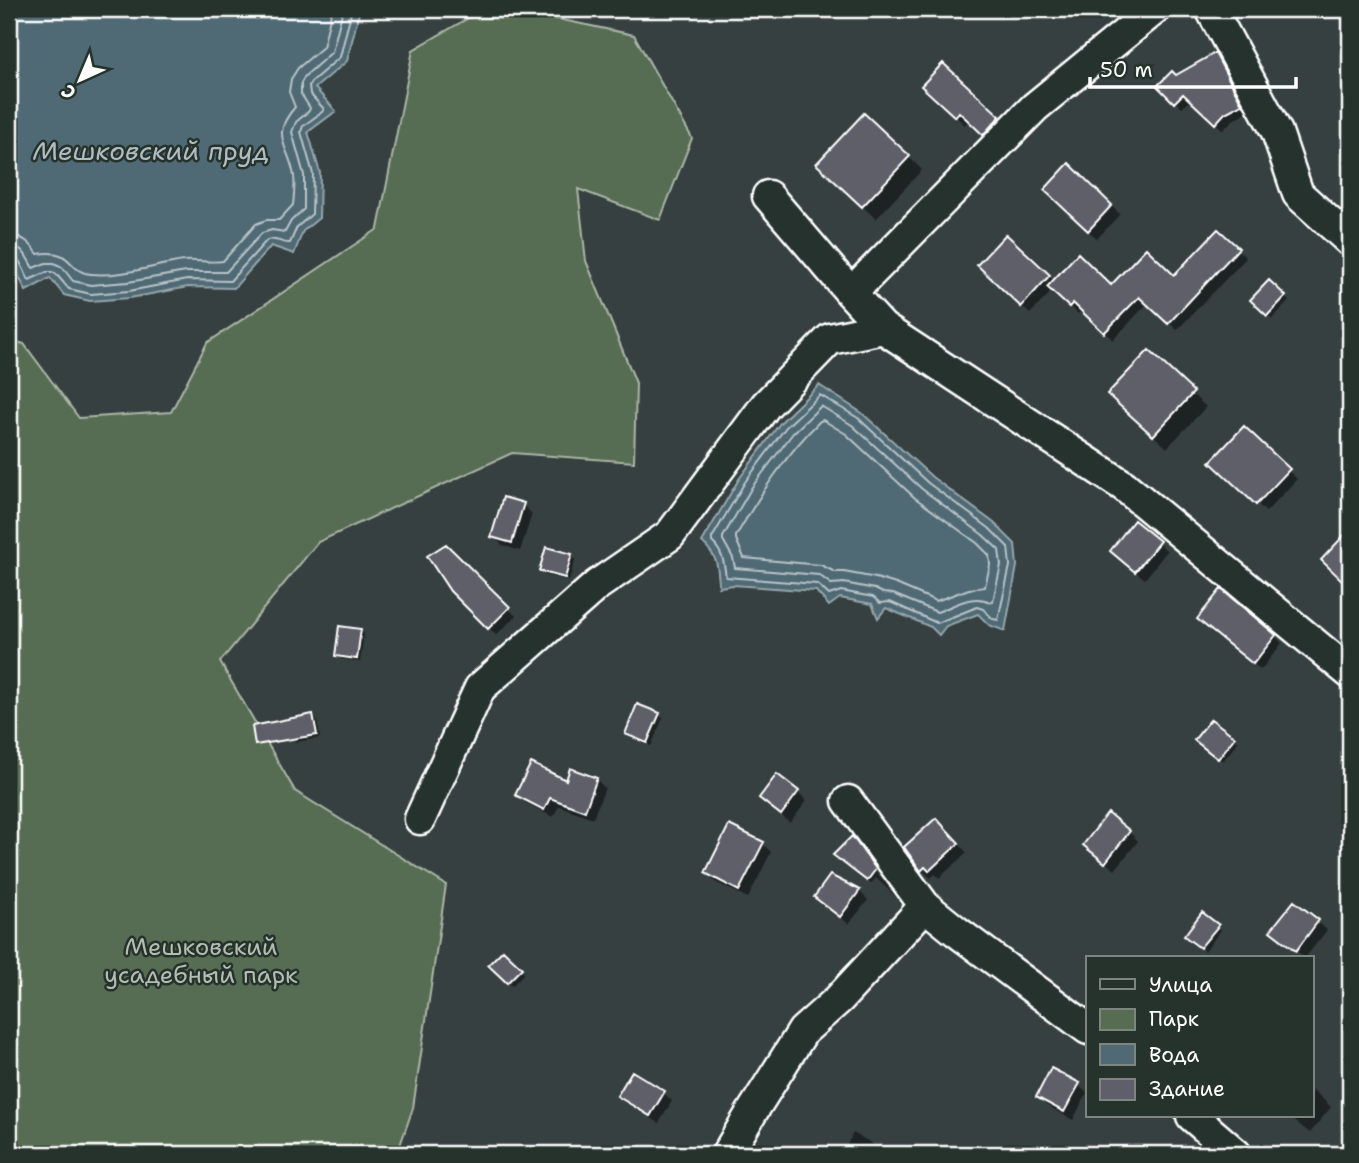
<svg xmlns="http://www.w3.org/2000/svg" width="1359" height="1163" font-family="'Shantell Sans',sans-serif">
  <style>
    .green { fill: #576d52; stroke: #abb6a8; stroke-width: 2 }
    .water { fill: #506a75; stroke: #96a6ac; stroke-width: 2 }
    .shadow { fill: #0007 }
    .lines { fill: none; stroke-linecap: round; stroke-linejoin: round }
    .shore { stroke: #b9c3c8; stroke-width: 2 }
    .building { fill: #5f5e6b; stroke: #fff; stroke-width: 2 }
    .minor-casing { stroke: #fff; stroke-width: 35 }
    .minor { stroke: #26332d; stroke-width: 30 }
    .labels { text-anchor: middle; dominant-baseline: central; stroke-width: 5; stroke-linejoin: round; paint-order: stroke }
    .park-label { font-size: 24px; fill: #b3bdb1; stroke: #26332d }
    .water-label { font-size: 26px; font-style: italic; fill: #b0bcc1; stroke: #26332d }
  </style>
  <rect width="100%" height="100%" fill="#374040"/>
  <filter id="ink" filterUnits="userSpaceOnUse"><feTurbulence type="fractalNoise" baseFrequency=".0143" numOctaves="2"/><feDisplacementMap in="SourceGraphic" scale="14" xChannelSelector="R" yChannelSelector="G"/><feConvolveMatrix kernelMatrix="1 2 1 2 8 2 1 2 1" color-interpolation-filters="sRGB"/></filter>
  <g filter="url(#ink)">
    <!-- green -->
    <path class="green" d="M484 9H510L634 35 692 138 660 220 578 189 586 261 636 383 634 462 512 453 318 542 220 662 295 791 446 885 413 1108 397 1154H9V340L24 344 79 418 171 412 207 343 378 229 413 50Z"/>
    <!-- water -->
    <path class="water" d="M9 9H360L347 61 315 88 336 111 308 132 320 173 319 218 303 231 294 254 271 246 234 288 188 287 130 298 90 301 64 295 50 278 26 291 12 262H9Z
      M819 385 862 413 932 477 994 523 1015 544 1017 566 1005 631 989 625 978 614 946 626 939 635 931 627 886 608 878 618 872 604 840 598 829 606 816 591 733 585 719 587C718 565 718 557 702 542L739 479 781 422Z"/>
    <!-- shadow -->
    <path class="shadow" d="M1215 55 1222 62 1248 111 1233 120 1223 130 1191 100 1182 108 1159 86Z
      M943 65 1008 126 993 142 969 120 965 125 932 95Z
      M909 157 922 170 876 219 832 178Z
      M1069 166 1120 214 1097 239 1046 190Z
      M1218 231 1246 258 1177 330 1148 303 1113 340 1082 310 1078 314 1053 290 1030 314 979 265 1006 236 1054 281 1112 287 1174 277Z
      M1269 283 1289 301 1272 319 1252 300Z
      M1192 394 1206 407 1167 448 1123 407Z
      M1244 429 1297 479 1266 512 1213 462Z
      M523 505 532 514 520 551 502 545 493 536Z
      M1158 542 1167 551 1145 579 1121 560Z
      M446 546 516 616 496 635 452 590Z
      M571 556 575 560 569 581 545 575 541 571Z
      M1206 626 1275 636 1282 643 1261 670Z
      M360 630 364 634 360 662 341 659 337 655Z
      M659 715 663 718 651 746 631 738 627 734Z
      M313 716 317 720 320 738 296 742 292 739Z
      M1211 721 1238 742 1223 761 1200 744Z
      M596 779 605 788 593 818 559 806 553 817 526 803 517 794 567 782Z
      M798 792 807 801 790 823 761 798Z
      M945 828 967 853 939 878 935 874 931 878 922 870 906 848Z
      M1129 832 1138 841 1115 870 1085 845Z
      M856 842 878 874 897 898 876 878 871 884 839 859Z
      M763 844 771 852 748 898 715 882 707 873Z
      M830 877 859 891 868 900 849 924 824 905 816 897Z
      M1294 903 1327 930 1305 958 1273 931Z
      M1218 926 1221 930 1205 951 1190 939Z
      M503 952 524 973 512 986 491 965Z
      M1078 1085 1087 1093 1073 1120 1046 1105 1038 1097Z
      M1312 1089 1331 1107 1310 1133 1288 1116H1312Z
      M664 1093 672 1101 659 1123 628 1104 619 1095Z
      M853 1133 870 1142 874 1146 869 1154H842Z"/>
    <g class="lines">
      <!-- shore -->
      <path class="shore" d="M9 235C23 236 30 243 38 254 75 248 66 272 91 274 122 277 154 265 184 261 197 260 210 263 223 261L256 224 266 220H279L293 205C294 196 295 185 294 176 289 145 269 137 295 107L289 92 291 79 298 68 323 47 332 9
        M9 246C24 246 26 257 33 268L46 263H54L62 267 73 281 91 285 128 282 186 272H226L262 233 272 230 285 232 291 221 304 209V175L292 132 296 122 309 111 310 108 301 94V83L305 76 332 52 343 9
        M9 255C21 256 23 271 29 280L47 272H52L56 274 69 289 91 294 129 291 187 280 230 281 267 240C275 237 282 244 290 243L297 227 312 214 313 174 301 132 303 126 322 112 324 109 310 94 309 86 311 82 340 57 352 9
        M820 395 858 418 928 483 989 528 1008 547 1010 566 998 620 993 619 983 609 977 607 937 623 890 602 880 603 873 597 841 591 829 595 817 584 726 577C724 563 723 552 712 542V538L745 482 786 427Z
        M821 406 852 425 922 489 983 535 999 550 1001 565 993 601 990 602C973 593 954 606 937 612L893 594 883 593 875 589 844 583 831 584 819 575 735 568 733 558 723 540V537L752 487 793 433Z
        M823 420 846 434 915 498 977 543 989 555 990 565 985 587 969 589 936 601 896 584 876 578 844 572H835L821 565 744 558 736 539V536C760 495 786 454 820 421Z"/>
    </g>
    <!-- building -->
    <path class="building" d="M1215 53 1242 104 1225 113 1215 124 1183 94 1174 103 1157 86 1172 71 1176 75Z
      M943 63 1000 116 983 135 959 112 955 117 921 86Z
      M864 113 910 156 862 207 816 164Z
      M1069 163 1112 205 1088 231 1044 190Z
      M1218 229 1239 248 1168 324 1139 297 1104 333 1073 303 1069 307 1047 287 1078 253 1111 285 1146 248 1174 275Z
      M1006 234 1050 275 1021 307 977 265Z
      M1269 280 1286 296 1267 316 1250 300Z
      M1149 350 1194 392 1153 436 1107 394Z
      M1244 426 1290 469 1256 505 1210 462Z
      M503 497 524 503 512 543 491 537Z
      M1134 520 1160 541 1135 572 1110 551Z
      M1350 529V588L1321 560Z
      M446 544 510 607 488 629 450 591 427 556Z
      M546 547 572 554 565 578 539 571Z
      M1221 589 1276 635 1253 664 1197 619Z
      M339 626 361 629 357 659 335 656Z
      M637 704 660 713 647 743 625 734Z
      M313 714 317 735 255 745 252 726Z
      M1211 719 1235 737 1218 759 1194 740Z
      M531 763 566 780 570 768 597 778 585 811 550 798 544 810 515 795Z
      M777 774 799 791 781 815 759 798Z
      M1108 813 1130 831 1105 863 1083 845Z
      M936 818 959 843 929 871 925 867 921 871 904 847Z
      M729 825 764 842 739 891 705 873Z
      M852 836 876 869 867 881 833 855Z
      M830 875 860 890 840 917 814 897Z
      M1294 901 1319 920 1296 951 1270 931Z
      M1202 912 1219 925 1200 948 1184 936Z
      M503 950 522 968 507 983 488 965Z
      M1051 1068 1080 1083 1064 1112 1036 1097Z
      M632 1071 665 1091 650 1116 617 1096Z"/>
    <g class="lines">
      <defs>
        <path id="minor" d="M1211 9 1277 132 1298 194 1350 241
          M768 196 851 293 883 328 1124 486 1350 673
          M851 293 1035 107 1155 9
          M848 801 925 906 956 931 1088 1029
          M420 819 480 688 597 585 670 535 766 405 830 339 883 328
          M1192 1116 1236 1154
          M727 1154 752 1112 803 1031 839 999 925 906"/>
      </defs>
      <!-- minor casing -->
      <use href="#minor" class="minor-casing"/>
      <!-- minor -->
      <use href="#minor" class="minor"/>
    </g>
  </g>
  <g class="labels">
    <!-- park labels -->
    <g class="park-label">
      <text x="201" y="947">Мешковский<tspan x="201" dy="28">усадебный парк</tspan></text>
    </g>
    <!-- water labels -->
    <g class="water-label">
      <text x="151" y="150">Мешковский пруд</text>
    </g>
  </g>
  <!-- margin -->
  <rect width="1359" height="1163" fill="none" stroke="#26332d" stroke-width="35"/>
  <rect x="18" y="18" width="1324" height="1128" fill="none" stroke="#fff" stroke-width="2.5" filter="url(#ink)"/>
  <!-- legend -->
  <rect x="1086" y="956" width="228" height="161" fill="#26332d" stroke="#7d8581" stroke-width="2"/>
  <rect x="1100" y="979" width="35" height="10" fill="#26332d" stroke="#7d8581" stroke-width="2"/>
  <text x="1149" y="992" font-size="21" fill="#ffffff">Улица</text>
  <rect x="1100" y="1009" width="35" height="21" fill="#576d52" stroke="#7d8581" stroke-width="2"/>
  <text x="1149" y="1026" font-size="21" fill="#ffffff">Парк</text>
  <rect x="1100" y="1044" width="35" height="21" fill="#506a75" stroke="#7d8581" stroke-width="2"/>
  <text x="1149" y="1062" font-size="21" fill="#ffffff">Вода</text>
  <rect x="1100" y="1079" width="35" height="21" fill="#5f5e6b" stroke="#7d8581" stroke-width="2"/>
  <text x="1149" y="1096" font-size="21" fill="#ffffff">Здание</text>
  <!-- north arrow -->
  <g transform="translate(80 80) rotate(224)" stroke="#26332d" stroke-width="5" paint-order="stroke">
  <path d="M0-5L12 26L0 18L-12 26Z" fill="#ffffff"/>
  <text y="-10" font-size="19" font-weight="bold" text-anchor="middle" fill="#ffffff">С</text>
  </g>
  <!-- scale -->
  <path d="M1090 77v10h206v-10" fill="none" stroke="#ffffff" stroke-width="3.5"/>
  <text x="1100" y="77" font-size="21" fill="#ffffff" stroke="#26332d" stroke-width="5" paint-order="stroke">50 m</text>
</svg>
